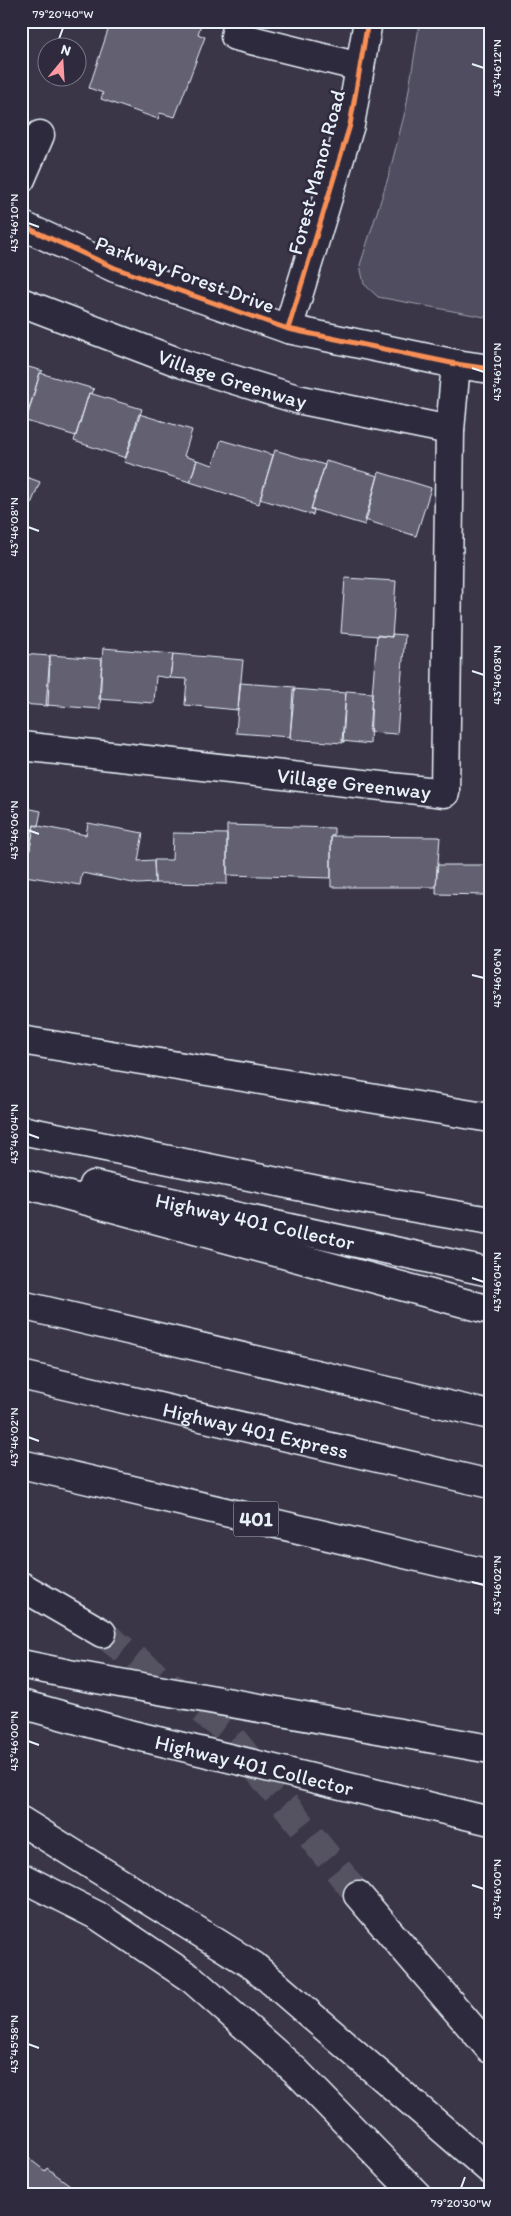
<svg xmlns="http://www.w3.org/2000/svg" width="511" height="2216" font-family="Itim,sans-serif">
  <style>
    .green { fill: #504e5f; stroke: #9ca0ac }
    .building { fill: #636171; stroke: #e8f1f8 }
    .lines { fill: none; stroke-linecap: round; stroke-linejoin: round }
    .highway-tunnel { stroke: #545262; stroke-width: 28; stroke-dasharray: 28 14; stroke-linecap: butt }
    .minor-casing { stroke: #e8f1f8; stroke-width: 31 }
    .highway-casing { stroke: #e8f1f8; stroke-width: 31 }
    .minor { stroke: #2f2a3d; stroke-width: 28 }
    .highway { stroke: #2f2a3d; stroke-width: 28 }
    .cycleway-casing { stroke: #2f2a3d; stroke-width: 8 }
    .cycleway { stroke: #f78f57; stroke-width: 5 }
    .ticks { fill: none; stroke: #e8f1f8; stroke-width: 2 }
    .labels { text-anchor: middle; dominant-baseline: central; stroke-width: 5; stroke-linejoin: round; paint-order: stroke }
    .shield { fill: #2f2a3d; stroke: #b0b5c0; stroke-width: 1 }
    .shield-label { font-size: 20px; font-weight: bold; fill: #e8f1f8 }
    .street-label { font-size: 21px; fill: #e8f1f8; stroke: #2f2a3d }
    .neatline { fill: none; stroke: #e8f1f8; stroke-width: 2 }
    .ticks-label { font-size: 12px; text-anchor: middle; fill: #e8f1f8 }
  </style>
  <rect width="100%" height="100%" fill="#3a3648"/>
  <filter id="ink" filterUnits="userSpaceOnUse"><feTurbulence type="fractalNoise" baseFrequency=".02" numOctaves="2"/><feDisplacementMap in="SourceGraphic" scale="10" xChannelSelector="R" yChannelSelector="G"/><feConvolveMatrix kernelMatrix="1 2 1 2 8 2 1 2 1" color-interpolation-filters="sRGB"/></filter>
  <g filter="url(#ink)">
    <!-- green -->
    <path class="green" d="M420 21H490V318L378 297 364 284 360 265 388 178 406 108Z"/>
    <!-- building -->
    <path class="building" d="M111 21H202L198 34 205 37 175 117 160 113 158 119 101 99 103 93 89 88Z
      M21 365 43 371 40 373 26 419 21 418Z
      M40 373 94 389 92 394 89 393 76 436 26 421Z
      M89 393 142 409 126 458 74 441Z
      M139 414 192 430 184 456 197 460 190 482 124 462Z
      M221 440 273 455 259 504 190 482 197 460 213 465Z
      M275 450 325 465 311 509H314L313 515 260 499Z
      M326 461 378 476 365 525 311 509Z
      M379 472 431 488 416 536 365 520Z
      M21 475 40 482 29 509 21 506Z
      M21 506 26 508 21 520Z
      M345 578 396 581 392 637 341 633Z
      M392 634 405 635 397 734 369 732 377 635 392 637Z
      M103 648 173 654 170 678 156 676 154 703 99 699Z
      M21 654 50 656 48 706 21 704Z
      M173 654 243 660 238 710 185 705 187 679 170 678Z
      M50 655 102 659 100 709 46 705Z
      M240 683 295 687 290 737 236 733Z
      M293 689 346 693 343 743 290 739Z
      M346 691 372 693 370 744 342 741Z
      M487 768H490V876H487V895L436 894 437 865H486Z
      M21 807 41 811 38 826 34 825 28 860 21 859Z
      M88 823 143 833 138 861 154 860 155 883 138 884 82 873 80 885 25 876 34 825 86 835Z
      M227 825 334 828V836H331V878L227 875Z
      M173 833 227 834V884L155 883 154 860H172Z
      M331 836 440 837 436 887H331Z
      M27 2157 45 2171 47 2168 70 2185 69 2187 78 2195H21V2165Z"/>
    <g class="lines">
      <!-- highway-tunnel -->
      <path class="highway-tunnel" d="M102 1633 224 1728 358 1895"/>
      <defs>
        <g id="minor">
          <path d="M239 21 235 36 360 67"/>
          <path d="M21 179 40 135"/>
          <path d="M21 225 115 268 288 329 456 364 490 369"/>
          <path id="s1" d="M21 302 183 364 297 399 450 430"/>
          <path d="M288 329 350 125 368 21"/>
          <path id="s2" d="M21 746 445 793 450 430 456 364"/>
        </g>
        <g id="highway">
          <path d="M21 1040 490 1118"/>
          <path d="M21 1130 352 1197 490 1221"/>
          <path d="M21 1183 490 1310"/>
          <path id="s3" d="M93 1185 490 1272"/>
          <path d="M21 1305 490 1415"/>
          <path id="s4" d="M21 1375 490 1484"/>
          <path d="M21 1464 490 1574"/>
          <path d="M21 1586 102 1633"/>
          <path d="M21 1664 69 1674 490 1749"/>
          <path id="s5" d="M21 1704 129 1734 490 1821"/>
          <path d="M21 1821 254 1966 490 2170"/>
          <path d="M21 1877 98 1916 193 1980 296 2071 417 2195"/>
          <path d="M358 1895 490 2049"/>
        </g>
      </defs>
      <!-- minor casing -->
      <use href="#minor" class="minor-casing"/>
      <!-- highway casing -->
      <use href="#highway" class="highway-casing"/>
      <!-- minor -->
      <use href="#minor" class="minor"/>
      <!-- highway -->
      <use href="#highway" class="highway"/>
      <defs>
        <path id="cycleway" d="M21 225 115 268 288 329 456 364 490 369
          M288 329 350 125 368 21"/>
      </defs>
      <!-- cycleway casing -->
      <use href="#cycleway" class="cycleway-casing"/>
      <!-- cycleway -->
      <use href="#cycleway" class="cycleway"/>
    </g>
  </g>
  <!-- ticks -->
  <path class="ticks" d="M59 39 63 28M472 64 484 68M28 223 39 227M472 368 484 372M28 527 39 531M472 671 484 675M28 830 39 834M472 975 484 978M28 1134 39 1138M472 1278 484 1282M28 1437 39 1441M472 1582 484 1585M28 1741 39 1745M472 1885 484 1889M28 2044 39 2048M461 2188 465 2177"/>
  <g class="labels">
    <!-- shield labels -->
    <rect class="shield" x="233.5" y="1501.5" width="45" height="35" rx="4"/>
    <g class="shield-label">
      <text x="256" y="1519">401</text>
    </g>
    <!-- street labels -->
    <g class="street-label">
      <text transform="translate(316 172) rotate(-75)">Forest Manor Road</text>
      <text transform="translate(185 274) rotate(20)">Parkway Forest Drive</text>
      <text stroke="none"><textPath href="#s1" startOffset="225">Village Greenway</textPath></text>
      <text stroke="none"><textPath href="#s2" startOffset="335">Village Greenway</textPath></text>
      <text stroke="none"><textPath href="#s3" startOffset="166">Highway 401 Collector</textPath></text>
      <text stroke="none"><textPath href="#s4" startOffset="241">Highway 401 Express</textPath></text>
      <text stroke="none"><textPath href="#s5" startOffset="241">Highway 401 Collector</textPath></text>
    </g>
  </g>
  <!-- margin -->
  <rect width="511" height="2216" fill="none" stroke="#2f2a3d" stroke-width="55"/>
  <!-- north arrow -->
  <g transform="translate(62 62) rotate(18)"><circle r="24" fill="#2f2a3d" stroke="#797a88"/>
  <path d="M0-4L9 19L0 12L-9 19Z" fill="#ff9aa2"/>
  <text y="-8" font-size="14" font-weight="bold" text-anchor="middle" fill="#e8f1f8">N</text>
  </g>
  <rect x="28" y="28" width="456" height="2160" class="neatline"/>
  <g class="ticks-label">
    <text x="63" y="18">79°20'40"W</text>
    <text transform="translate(497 68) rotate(-90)" y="4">43°46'12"N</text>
    <text transform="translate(14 223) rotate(-90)" y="4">43°46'10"N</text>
    <text transform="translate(497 372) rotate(-90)" y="4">43°46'10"N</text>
    <text transform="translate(14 527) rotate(-90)" y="4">43°46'08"N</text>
    <text transform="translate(497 675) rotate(-90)" y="4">43°46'08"N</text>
    <text transform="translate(14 830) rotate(-90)" y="4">43°46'06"N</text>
    <text transform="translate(497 978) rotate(-90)" y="4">43°46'06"N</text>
    <text transform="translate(14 1134) rotate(-90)" y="4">43°46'04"N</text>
    <text transform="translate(497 1282) rotate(-90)" y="4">43°46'04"N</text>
    <text transform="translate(14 1437) rotate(-90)" y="4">43°46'02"N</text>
    <text transform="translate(497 1585) rotate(-90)" y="4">43°46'02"N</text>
    <text transform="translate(14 1741) rotate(-90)" y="4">43°46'00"N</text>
    <text transform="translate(497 1889) rotate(-90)" y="4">43°46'00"N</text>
    <text transform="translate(14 2044) rotate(-90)" y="4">43°45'58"N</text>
    <text x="461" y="2207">79°20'30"W</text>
  </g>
</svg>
